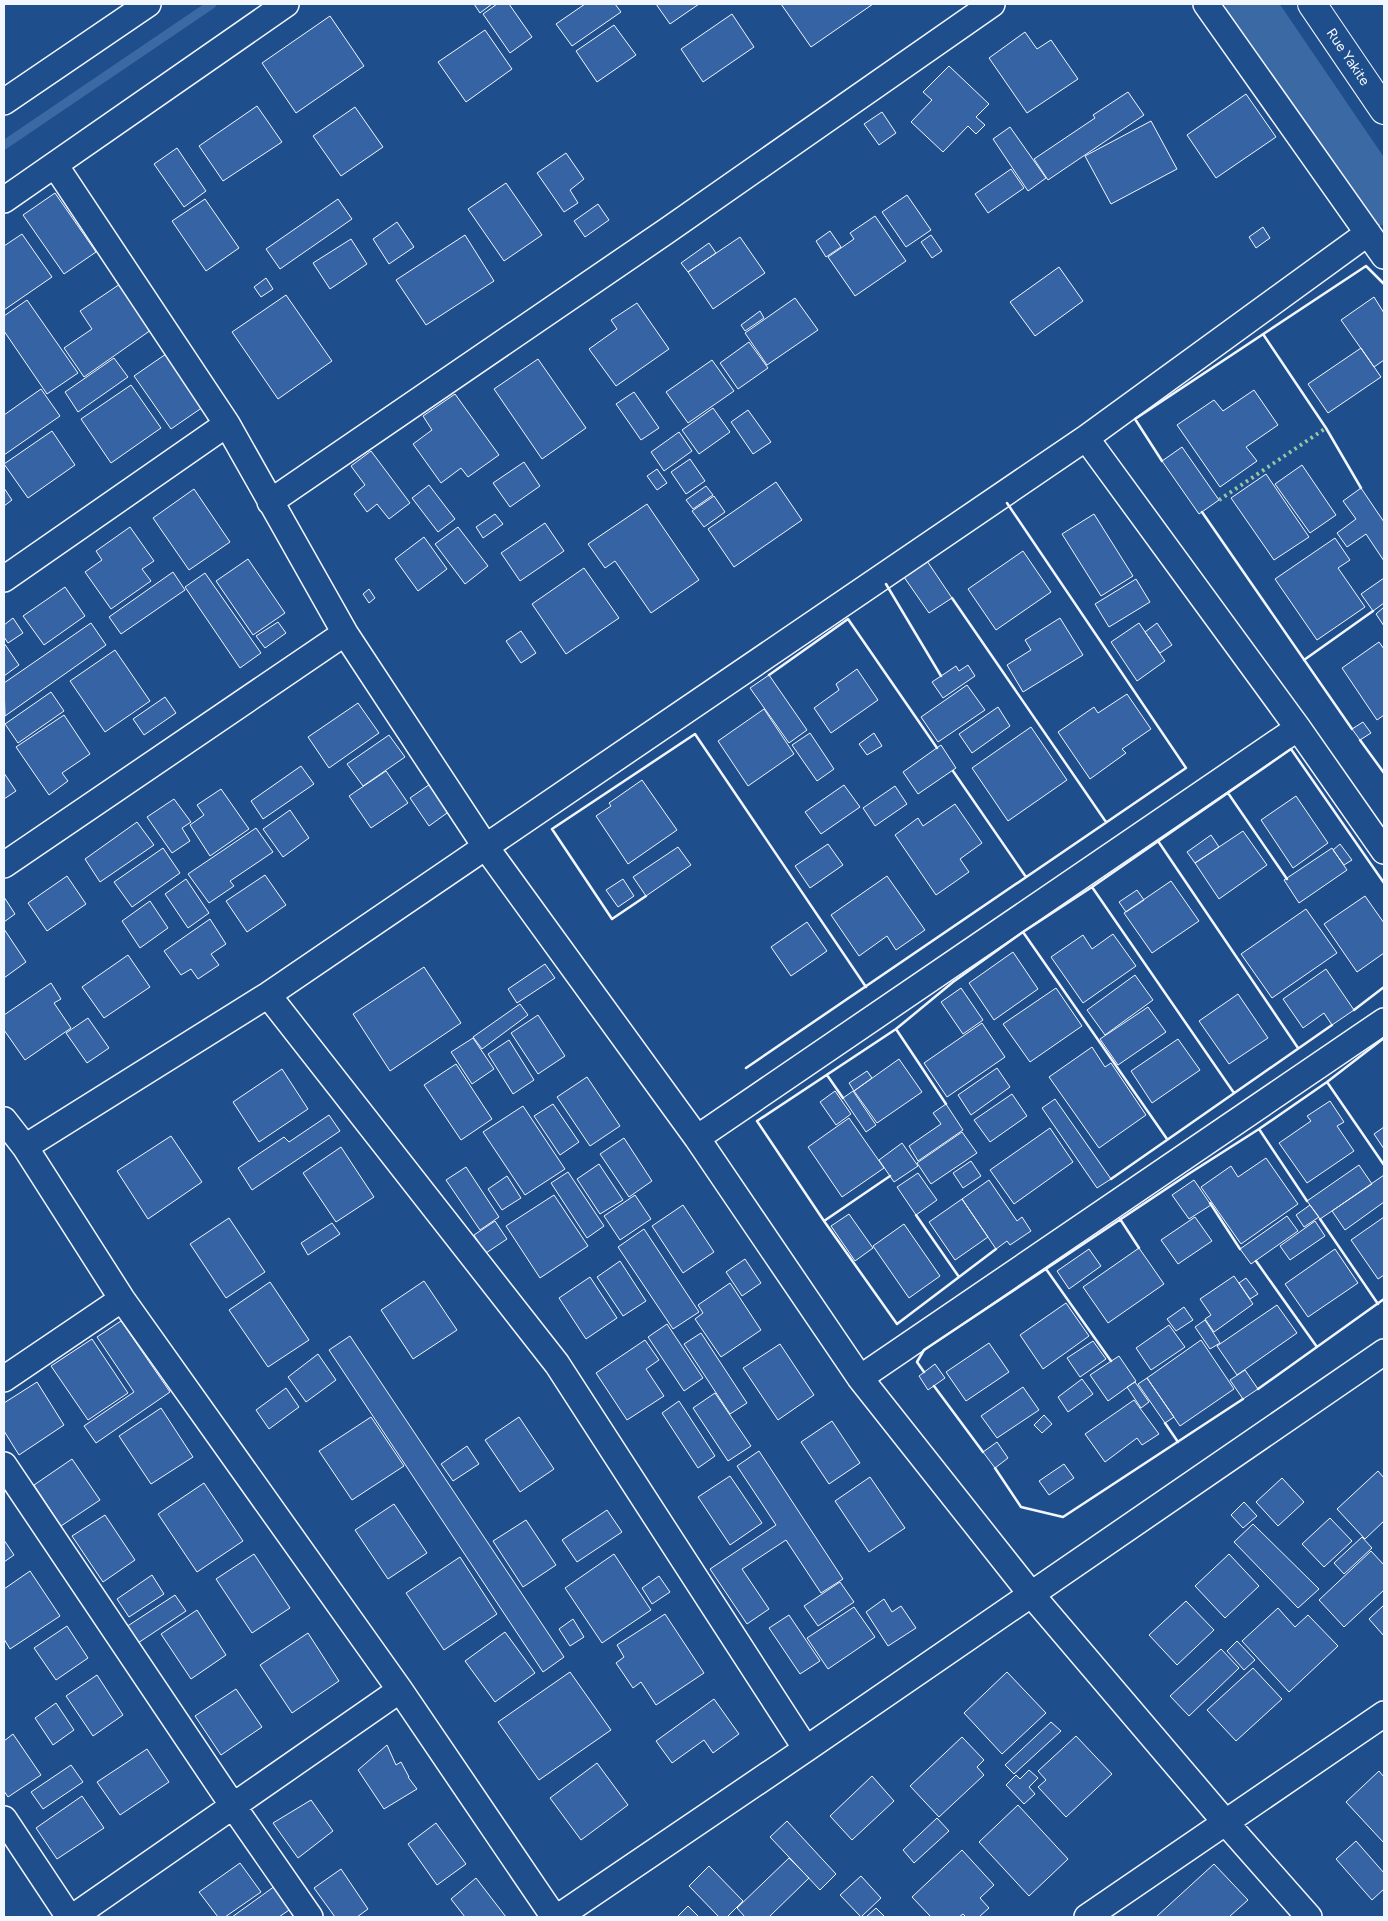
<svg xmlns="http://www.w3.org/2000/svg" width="1388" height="1921" font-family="Figtree,sans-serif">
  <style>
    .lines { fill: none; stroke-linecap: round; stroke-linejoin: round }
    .stream { stroke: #3b69a3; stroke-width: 9 }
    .river { stroke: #3b69a3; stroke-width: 49 }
    .building { fill: #3563a3; stroke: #f2f6ff }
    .street-casing { stroke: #f2f6ff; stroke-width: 28 }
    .secondary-casing { stroke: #f2f6ff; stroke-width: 30 }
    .street { stroke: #1f4e8c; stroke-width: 25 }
    .secondary { stroke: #1f4e8c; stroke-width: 28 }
    .hedge { stroke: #97c8a6; stroke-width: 4; stroke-dasharray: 2.5 4; stroke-linecap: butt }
    .wall { stroke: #f2f6ff; stroke-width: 2.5 }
    .labels { text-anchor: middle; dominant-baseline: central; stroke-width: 4; stroke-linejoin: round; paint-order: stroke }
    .street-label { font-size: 14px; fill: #f2f6ff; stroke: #1f4e8c }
  </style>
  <rect width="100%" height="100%" fill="#1f4e8c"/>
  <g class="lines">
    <!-- stream -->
    <path class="stream" d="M4 145 212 4"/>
    <!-- river -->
    <path class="river" d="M1250 4 1384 201"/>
  </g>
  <!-- building -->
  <path class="building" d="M474 4H492L480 13Z
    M497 4H509L532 37 510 53 483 14Z
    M585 4H615L621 12 572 46 556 24Z
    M656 4H699L670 24Z
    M781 4H873L811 47Z
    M732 14 754 47 703 82 681 49Z
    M330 16 364 66 296 113 262 63Z
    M614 25 636 55 597 82 576 51Z
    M485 30 512 69 466 102 438 62Z
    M1025 32 1037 49 1051 40 1078 79 1027 113 989 58Z
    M949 66 989 104 976 117 985 125 976 134 968 126 943 152 911 122 932 100 923 92Z
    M1128 92 1144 115 1048 180 1034 159 1095 118 1093 115Z
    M1246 94 1276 137 1216 178 1187 135Z
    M257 106 282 142 223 181 199 146Z
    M355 107 383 147 341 176 313 136Z
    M882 112 896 133 879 145 864 124Z
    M1151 121 1177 169 1111 204 1085 156Z
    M1010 127 1046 178 1028 191 993 139Z
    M177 148 206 191 184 207 154 164Z
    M566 153 584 179 570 190 578 203 564 212 537 173Z
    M1011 169 1024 188 988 213 975 194Z
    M506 183 542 235 504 261 468 209Z
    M55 193 96 252 64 274 23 215Z
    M907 195 931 230 906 247 882 212Z
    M205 199 239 248 206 271 172 221Z
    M338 199 352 219 280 269 266 249Z
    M598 204 609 220 585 237 574 221Z
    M875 216 906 261 855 296 828 257 854 239 850 233Z
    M397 222 414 247 389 264 373 239Z
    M1263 227 1270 238 1256 248 1249 237Z
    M830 231 841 247 826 257 816 241Z
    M22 234 52 277 4 310V246Z
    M465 235 494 281 426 325 396 280Z
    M931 235 942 251 932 258 921 242Z
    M740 237 765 273 713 309 688 272Z
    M351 239 367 264 330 289 313 263Z
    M709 243 716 253 688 272 681 263Z
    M1059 267 1083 301 1035 336 1010 302Z
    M266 278 273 289 261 297 254 287Z
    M120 284 151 330 84 377 64 348 92 329 80 311Z
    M286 295 332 361 278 399 232 332Z
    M1374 297 1384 313V360L1374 367 1341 320Z
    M795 298 818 330 767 365 745 333Z
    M27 300 78 373 47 394 4 331V316Z
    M637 303 669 349 616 386 589 349 617 329 611 320Z
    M760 311 764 318 745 331 741 325Z
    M749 342 768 368 738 389 720 363Z
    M1361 348 1381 377 1328 413 1308 384Z
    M166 354 203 407 171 429 134 376Z
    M114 358 128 377 78 412 65 392Z
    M538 359 586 428 542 459 494 389Z
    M712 360 734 391 688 423 666 392Z
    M131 385 161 428 111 463 81 419Z
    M41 389 60 416 4 455V415Z
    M1254 390 1278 425 1246 447 1257 461 1220 487 1177 425 1214 400 1223 411Z
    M634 392 659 428 641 440 616 404Z
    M455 394 499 455 468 477 461 468 441 483 413 444 432 430 423 416Z
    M713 408 730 432 699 454 682 430Z
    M748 410 771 442 753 454 731 422Z
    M52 431 75 465 28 498 4 464Z
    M679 432 692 451 664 471 651 452Z
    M1182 447 1219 500 1199 514 1162 461Z
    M371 451 410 503 389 519 377 504 367 512 354 494 365 485 351 466Z
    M690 459 705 481 686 494 671 472Z
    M524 462 540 486 510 507 493 483Z
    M1302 465 1336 515 1310 533 1275 484Z
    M657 469 667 483 657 490 647 476Z
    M1266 474 1309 537 1274 560 1231 498Z
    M776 482 802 520 734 567 708 529Z
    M429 485 455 519 438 532 412 498Z
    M706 486 713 495 693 509 686 500Z
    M4 488 12 500 4 506Z
    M1361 488 1384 522V561L1366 534 1347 547 1337 533 1356 519 1343 501Z
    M194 489 230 542 189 570 153 518Z
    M714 496 725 512 704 527 692 511Z
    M647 504 699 580 651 613 615 561 605 568 588 544Z
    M495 514 503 524 483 538 476 527Z
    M1094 514 1133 576 1101 596 1062 534Z
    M545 523 564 551 520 581 501 553Z
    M130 527 154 561 142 569 151 581 111 609 85 572 102 560 96 551Z
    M458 527 488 566 465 584 435 544Z
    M424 537 447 569 418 591 395 559Z
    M1335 538 1350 560 1338 568 1365 607 1317 640 1275 579Z
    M1023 551 1051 592 996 630 968 589Z
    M248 559 285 613 253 635 216 581Z
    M927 561 952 598 929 613 904 577Z
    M584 568 619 618 566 654 532 604Z
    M173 572 185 590 121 634 109 617Z
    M205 573 261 653 240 668 185 587Z
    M1384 578V603L1373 611 1361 594Z
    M1136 579 1150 602 1109 627 1095 604Z
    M65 587 85 616 44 645 23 616Z
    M369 589 375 598 369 603 363 594Z
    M1384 607V626L1376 614Z
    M13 618 23 633 8 643 4 637V625Z
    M1060 618 1083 655 1023 692 1007 665 1031 650 1025 640Z
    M278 622 286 633 265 648 256 636Z
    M91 623 106 645 5 716 4 683Z
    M1139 623 1165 661 1137 681 1111 642Z
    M1157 623 1172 645 1160 653 1145 632Z
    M521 631 536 653 521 663 506 641Z
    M1379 642 1384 649V715L1377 720 1342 668Z
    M4 643 19 665 4 676Z
    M115 650 150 701 105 732 70 681Z
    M968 665 975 676 943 698 932 682 956 666 959 671Z
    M857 669 878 700 831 733 814 708 839 690 836 684Z
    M769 675 807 730 789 743 750 688Z
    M967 685 985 710 938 742 921 717Z
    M51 692 64 711 18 743 5 724Z
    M1127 694 1151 729 1122 749 1126 753 1090 779 1058 732 1094 707 1098 713Z
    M165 697 176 713 144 735 133 719Z
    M358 703 379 733 329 768 308 737Z
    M998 707 1010 726 972 753 959 734Z
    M764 709 794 754 748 786 718 741Z
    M64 715 90 754 62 773 68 781 49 795 16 747Z
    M1363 722 1371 733 1360 740 1352 729Z
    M1031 727 1067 780 1008 821 972 768Z
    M810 733 834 769 817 781 792 745Z
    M874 733 882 746 867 755 859 744Z
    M389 735 405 757 363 786 347 764Z
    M941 745 956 768 918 794 903 772Z
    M301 766 314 784 263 819 251 801Z
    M386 771 408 803 371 828 349 796Z
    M4 773 16 791 4 799Z
    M436 780 454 808 429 826 410 798Z
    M642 780 677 830 628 864 596 816 611 806 609 803Z
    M844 785 860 807 821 834 805 812Z
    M895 786 907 804 875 826 863 808Z
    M221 789 249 829 210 856 190 825 204 815 197 805Z
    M1296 796 1328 843 1293 868 1261 820Z
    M174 799 191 822 182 828 190 841 172 853 147 817Z
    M955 804 982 843 960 859 969 872 936 895 895 835 918 818 923 826Z
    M290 810 309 838 283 857 263 829Z
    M137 822 154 845 100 882 85 859Z
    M256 828 273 852 230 881 234 886 209 903 188 874Z
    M1243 831 1267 865 1219 899 1195 863Z
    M1211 835 1219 847 1195 863 1187 852Z
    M828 844 843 865 810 888 795 866Z
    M1340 844 1352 860 1344 865 1333 850Z
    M678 847 691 865 646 896 633 877Z
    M163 848 180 873 132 907 114 882Z
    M1332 848 1347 870 1299 903 1284 880Z
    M265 875 286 905 247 932 226 901Z
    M67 876 86 904 47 931 28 903Z
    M887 876 925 930 896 950 887 936 859 956 831 915Z
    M186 879 209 913 188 928 165 894Z
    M623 879 634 896 618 907 606 890Z
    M1171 881 1199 921 1152 953 1124 913Z
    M1137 890 1144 900 1126 912 1119 902Z
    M1365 896 1384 923V953L1357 972 1324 924Z
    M4 897 15 914 4 922Z
    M150 901 168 928 140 948 122 921Z
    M1306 909 1337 953 1272 998 1241 954Z
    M210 919 226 944 211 954 219 965 198 979 191 969 181 975 164 951Z
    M807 922 827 951 791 976 771 947Z
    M4 929 26 962 4 978Z
    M1113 934 1136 966 1083 1003 1051 957 1083 935 1092 949Z
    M1013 952 1038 989 994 1020 969 983Z
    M128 955 150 987 104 1018 82 987Z
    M545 964 555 978 517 1003 508 989Z
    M424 967 461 1023 390 1071 353 1014Z
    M1326 969 1354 1010 1332 1025 1324 1013 1303 1028 1283 999Z
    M1135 975 1153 1000 1105 1035 1087 1010Z
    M51 983 61 999 54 1003 71 1028 25 1060 4 1030V1015Z
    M961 988 983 1020 963 1034 941 1002Z
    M1056 988 1082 1026 1030 1062 1003 1024Z
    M1238 994 1268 1038 1229 1064 1199 1021Z
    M520 1004 528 1015 482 1049 473 1037Z
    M1148 1007 1166 1032 1118 1065 1100 1039Z
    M538 1015 565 1056 538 1074 511 1033Z
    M88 1018 109 1048 87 1063 66 1033Z
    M982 1023 1005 1057 947 1097 924 1063Z
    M473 1038 494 1069 472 1084 451 1052Z
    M1178 1039 1200 1070 1152 1103 1131 1071Z
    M509 1040 534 1080 513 1094 488 1054Z
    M1092 1047 1105 1067 1111 1063 1146 1115 1099 1148 1049 1077Z
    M899 1059 922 1092 877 1123 854 1091Z
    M456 1064 492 1119 461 1140 424 1085Z
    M997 1068 1010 1087 971 1115 958 1095Z
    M282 1069 308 1109 259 1142 233 1102Z
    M867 1071 872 1078 854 1091 849 1083Z
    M587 1077 620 1126 590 1146 557 1097Z
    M835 1091 851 1114 836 1125 820 1102Z
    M853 1091 876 1125 866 1132 843 1098Z
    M1012 1094 1027 1116 990 1142 974 1120Z
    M1055 1099 1111 1179 1097 1188 1042 1108Z
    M1330 1101 1344 1122 1337 1126 1354 1151 1307 1183 1279 1143 1311 1121 1307 1116Z
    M553 1104 579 1142 560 1155 534 1116Z
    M946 1104 963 1130 918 1161 909 1146 941 1124 933 1113Z
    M523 1106 565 1169 525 1195 483 1132Z
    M329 1115 340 1131 252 1190 238 1168 284 1137 289 1142Z
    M849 1118 884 1168 842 1197 808 1147Z
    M1384 1127V1149L1374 1134Z
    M1050 1128 1073 1162 1014 1204 990 1170Z
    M962 1132 977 1153 931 1184 917 1163Z
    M171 1136 202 1182 148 1219 117 1171Z
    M624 1138 652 1181 629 1197 600 1154Z
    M902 1143 918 1166 894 1182 879 1160Z
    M341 1147 374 1197 336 1222 303 1173Z
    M1266 1158 1298 1204 1241 1244 1201 1187 1231 1166 1238 1177Z
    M971 1161 981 1176 963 1188 953 1173Z
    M599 1164 623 1200 600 1214 577 1179Z
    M1359 1165 1372 1184 1320 1219 1307 1201Z
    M466 1167 499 1217 480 1230 446 1180Z
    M568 1172 604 1226 587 1238 551 1183Z
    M918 1173 937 1200 916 1215 897 1187Z
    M1384 1175V1202L1345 1230 1332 1211Z
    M507 1176 521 1198 502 1210 488 1189Z
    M989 1180 1017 1221 1022 1217 1031 1231 1010 1245 1007 1241 996 1249 962 1199Z
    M1194 1180 1211 1205 1189 1219 1172 1195Z
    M554 1195 588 1246 540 1278 506 1226Z
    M635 1195 651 1219 620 1240 604 1216Z
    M962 1199 988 1237 955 1260 929 1222Z
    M683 1205 714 1252 683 1273 652 1226Z
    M1310 1205 1319 1217 1304 1227 1296 1215Z
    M849 1214 873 1248 855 1261 831 1226Z
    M1287 1216 1298 1231 1251 1264 1240 1249Z
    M1195 1217 1212 1241 1178 1264 1161 1240Z
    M1384 1217V1275L1378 1279 1351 1240Z
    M229 1218 265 1272 226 1298 190 1244Z
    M495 1221 507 1239 486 1253 474 1235Z
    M1315 1221 1325 1236 1290 1260 1280 1246Z
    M332 1223 340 1234 308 1255 301 1243Z
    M904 1224 940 1276 909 1298 873 1246Z
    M644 1229 699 1312 673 1329 618 1247Z
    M1139 1248 1164 1284 1108 1323 1083 1287Z
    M1089 1249 1101 1266 1069 1289 1057 1271Z
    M1335 1249 1358 1283 1308 1317 1285 1284Z
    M745 1259 761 1283 742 1296 726 1272Z
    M620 1261 646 1301 623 1316 597 1277Z
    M1234 1276 1253 1304 1214 1332 1205 1319 1211 1315 1200 1299Z
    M590 1277 617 1318 586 1339 559 1298Z
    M1246 1278 1258 1294 1250 1299 1239 1283Z
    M424 1281 457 1330 413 1359 381 1310Z
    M270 1282 309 1340 268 1367 229 1310Z
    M730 1283 761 1330 721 1357 695 1319 703 1313 698 1305Z
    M1066 1303 1089 1336 1043 1369 1020 1335Z
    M1277 1305 1297 1333 1237 1375 1217 1346Z
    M1184 1307 1193 1320 1176 1331 1167 1319Z
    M1205 1320 1220 1343 1210 1349 1195 1327Z
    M121 1321 170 1392 96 1443 84 1426 134 1392 97 1337Z
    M667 1324 703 1378 684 1391 648 1337Z
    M1169 1325 1185 1347 1151 1370 1136 1348Z
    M701 1333 747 1403 730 1414 684 1344Z
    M350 1336 564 1657 543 1672 329 1350Z
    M92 1339 128 1393 88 1420 51 1366Z
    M645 1340 659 1360 646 1369 664 1396 627 1420 596 1373Z
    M1201 1340 1234 1389 1180 1426 1147 1378Z
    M1093 1341 1106 1359 1080 1377 1067 1358Z
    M989 1343 1009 1372 966 1401 946 1372Z
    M780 1344 814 1395 778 1420 743 1368Z
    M318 1354 336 1380 306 1402 288 1377Z
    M1119 1356 1136 1381 1108 1401 1090 1375Z
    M935 1364 945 1378 928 1390 919 1376Z
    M1245 1370 1258 1389 1243 1399 1230 1380Z
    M1147 1378 1174 1417 1165 1423 1138 1384Z
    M1082 1379 1093 1394 1068 1412 1058 1397Z
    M37 1382 64 1425 19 1455 4 1431V1403Z
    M1135 1382 1149 1402 1141 1408 1127 1387Z
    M1023 1387 1039 1410 997 1438 981 1416Z
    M286 1388 299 1407 269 1429 256 1410Z
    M715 1393 751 1446 728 1461 693 1408Z
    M1134 1400 1159 1434 1142 1445 1137 1438 1105 1462 1085 1434Z
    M679 1401 715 1456 698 1468 662 1413Z
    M161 1408 193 1457 151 1484 119 1436Z
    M1044 1415 1052 1424 1042 1433 1034 1425Z
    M371 1417 404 1466 352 1500 319 1451Z
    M519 1417 554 1469 520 1492 485 1440Z
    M832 1421 860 1463 829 1484 801 1442Z
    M997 1442 1008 1458 995 1468 983 1452Z
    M467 1446 479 1464 453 1481 441 1464Z
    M759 1451 843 1579 821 1593 786 1540 742 1569 769 1609 747 1624 710 1569 776 1525 737 1466Z
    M72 1459 100 1500 61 1526 34 1485Z
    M1064 1464 1074 1478 1049 1495 1039 1481Z
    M1378 1471 1384 1478V1521L1365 1539 1337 1509Z
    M730 1476 762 1523 730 1545 698 1497Z
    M870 1477 905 1528 869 1552 835 1501Z
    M1282 1478 1304 1502 1278 1526 1256 1502Z
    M204 1483 243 1541 197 1572 158 1514Z
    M1244 1502 1257 1516 1243 1528 1231 1515Z
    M394 1504 427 1553 388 1579 355 1530Z
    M607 1510 622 1532 577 1562 562 1540Z
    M105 1515 135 1560 103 1582 72 1536Z
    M1330 1518 1352 1541 1324 1567 1302 1544Z
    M526 1520 556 1565 523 1587 493 1541Z
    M1253 1524 1319 1589 1298 1608 1234 1542Z
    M1362 1537 1372 1548 1344 1574 1334 1563Z
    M4 1540 14 1555 4 1562Z
    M1371 1551 1384 1565V1590L1344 1627 1319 1600Z
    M254 1554 290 1608 252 1633 216 1579Z
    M614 1554 651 1610 602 1643 565 1588Z
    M1229 1554 1259 1586 1225 1618 1195 1586Z
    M460 1557 497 1614 444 1650 406 1593Z
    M30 1571 60 1616 10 1649 4 1639V1589Z
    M152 1575 164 1594 129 1617 117 1599Z
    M659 1576 670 1592 652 1604 642 1588Z
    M840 1582 854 1602 818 1626 804 1606Z
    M175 1595 186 1611 135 1645 123 1629Z
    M884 1599 892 1612 901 1606 916 1628 888 1646 866 1612Z
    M1186 1601 1214 1630 1177 1665 1149 1635Z
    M1384 1605V1636L1369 1619Z
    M854 1607 875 1637 828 1669 807 1638Z
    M1278 1608 1295 1627 1308 1615 1338 1646 1289 1692 1242 1641Z
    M197 1610 226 1655 191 1679 161 1634Z
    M665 1614 704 1673 656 1705 641 1682 633 1688 616 1663 624 1657 617 1645Z
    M789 1615 820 1661 800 1674 769 1628Z
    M573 1619 584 1637 570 1646 559 1629Z
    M67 1626 88 1658 56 1680 34 1648Z
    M505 1632 535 1673 495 1702 465 1661Z
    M308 1633 339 1681 292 1713 260 1665Z
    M1237 1641 1255 1660 1244 1670 1227 1651Z
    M1221 1649 1239 1668 1189 1716 1170 1696Z
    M1253 1668 1282 1699 1236 1741 1207 1710Z
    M570 1672 611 1730 539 1780 498 1722Z
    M1007 1672 1046 1713 1002 1754 964 1713Z
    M97 1675 123 1715 93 1736 66 1696Z
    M236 1689 262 1727 221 1755 195 1716Z
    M714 1699 739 1734 713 1753 704 1740 672 1763 656 1741Z
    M56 1703 74 1730 53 1745 35 1718Z
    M1051 1722 1061 1731 1014 1774 1005 1765Z
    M13 1734 41 1775 8 1797 4 1791V1741Z
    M1076 1736 1112 1774 1066 1817 1038 1787 1046 1780 1038 1771Z
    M962 1737 984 1760 977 1767 984 1775 939 1817 910 1786Z
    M387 1745 396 1765 401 1762 409 1777H408L417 1789 384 1809 358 1770Z
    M147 1749 169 1782 120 1815 97 1782Z
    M597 1763 628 1805 581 1840 550 1798Z
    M71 1765 83 1782 43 1809 31 1792Z
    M1029 1770 1038 1778 1029 1787 1035 1794 1024 1804 1006 1785 1016 1775 1020 1779Z
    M1379 1771 1384 1777V1843L1346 1802Z
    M872 1776 894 1801 852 1840 830 1816Z
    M82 1796 104 1828 57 1859 36 1828Z
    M311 1800 333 1831 298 1858 273 1823Z
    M1018 1805 1068 1859 1029 1896 979 1842Z
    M937 1818 949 1831 914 1863 903 1850Z
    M787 1821 836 1874 820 1890 770 1837Z
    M436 1823 466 1864 437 1885 408 1844Z
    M1356 1841 1384 1873V1889L1372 1900 1336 1859Z
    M962 1850 994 1885 980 1898 989 1908 979 1917H966L963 1914 959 1917H931L912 1897Z
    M789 1858 809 1878 769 1917H745L737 1908Z
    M240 1863 261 1892 225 1917H218L199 1892Z
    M1214 1864 1248 1900 1229 1917H1156Z
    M709 1866 743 1901 727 1917H719L689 1886Z
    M341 1869 368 1909 357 1917H335L314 1888Z
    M861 1876 881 1898 861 1917 840 1895Z
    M476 1878 506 1917H465L451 1899Z
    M275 1886 292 1908 279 1917H232Z
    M688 1906 699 1917H677Z
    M876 1908 885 1917H866Z"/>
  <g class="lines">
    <defs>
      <path id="street" d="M1206 4 1384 256
        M4 102 148 4
        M55 165 227 424 345 633 485 846 697 1138 860 1378 1031 1594 1226 1823 1309 1917
        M4 200 286 4
        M1086 438 1298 728 1384 851
        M270 502 668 230 992 4
        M4 579 227 424
        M4 865 345 633
        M268 995 557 1364 806 1749
        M4 1120 25 1147 122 1299 400 1690 554 1917
        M697 1138 1298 728
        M25 1147 268 995 1086 438 1368 233
        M860 1378 1384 1021
        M4 1379 122 1299
        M4 1465 233 1806 310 1917
        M4 1819 69 1917
        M73 1917 400 1690
        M558 1917 806 1749 1384 1352
        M1087 1917 1384 1714"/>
      <path id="secondary" d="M1312 4 1384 110"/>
    </defs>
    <!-- street casing -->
    <use href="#street" class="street-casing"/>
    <!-- secondary casing -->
    <use href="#secondary" class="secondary-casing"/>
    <!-- street -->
    <use href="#street" class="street"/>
    <!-- secondary -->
    <use href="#secondary" class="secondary"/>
    <!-- hedge -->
    <path class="hedge" d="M1219 500 1326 428"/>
    <!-- wall -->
    <path class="wall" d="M1263 334 1326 428 1361 488
      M1162 461 1135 419 1366 266 1384 284
      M1202 512 1352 729
      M886 584 941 676
      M952 598 1106 822
      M1304 660 1373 611
      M769 675 848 619 937 748
      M1360 740 1384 773
      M953 771 1026 877
      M1228 793 1287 879
      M1158 841 1298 1048
      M1092 887 1234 1093
      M646 896 612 919 552 829 695 734 866 987
      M1023 932 1167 1139
      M1354 1010 1384 987
      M896 1029 946 1104
      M746 1068 1186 768 1007 503
      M827 1075 843 1098
      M1327 1082 1384 1165
      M1259 1129 1307 1201
      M1111 1179 1332 1025
      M1210 1203 1240 1249
      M916 1215 959 1277
      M1120 1219 1139 1248
      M1320 1219 1378 1304
      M824 1221 890 1176
      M996 1249 897 1324 824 1221 757 1121 896 1029 953 982 1023 932 1092 887 1291 749 1384 883
      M1256 1261 1317 1347
      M1046 1269 1111 1361
      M924 1372 917 1362 924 1350 1190 1173 1259 1129 1327 1082 1384 1038
      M934 1386 983 1452
      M1258 1389 1384 1299
      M1165 1423 1178 1442
      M995 1468 1021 1507 1063 1517 1243 1399"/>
  </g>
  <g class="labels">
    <!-- street labels -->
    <g class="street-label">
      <text transform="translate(1348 57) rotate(56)">Rue Yakite</text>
    </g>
  </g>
  <!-- border -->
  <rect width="1388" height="1921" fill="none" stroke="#f2f6ff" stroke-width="10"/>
</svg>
